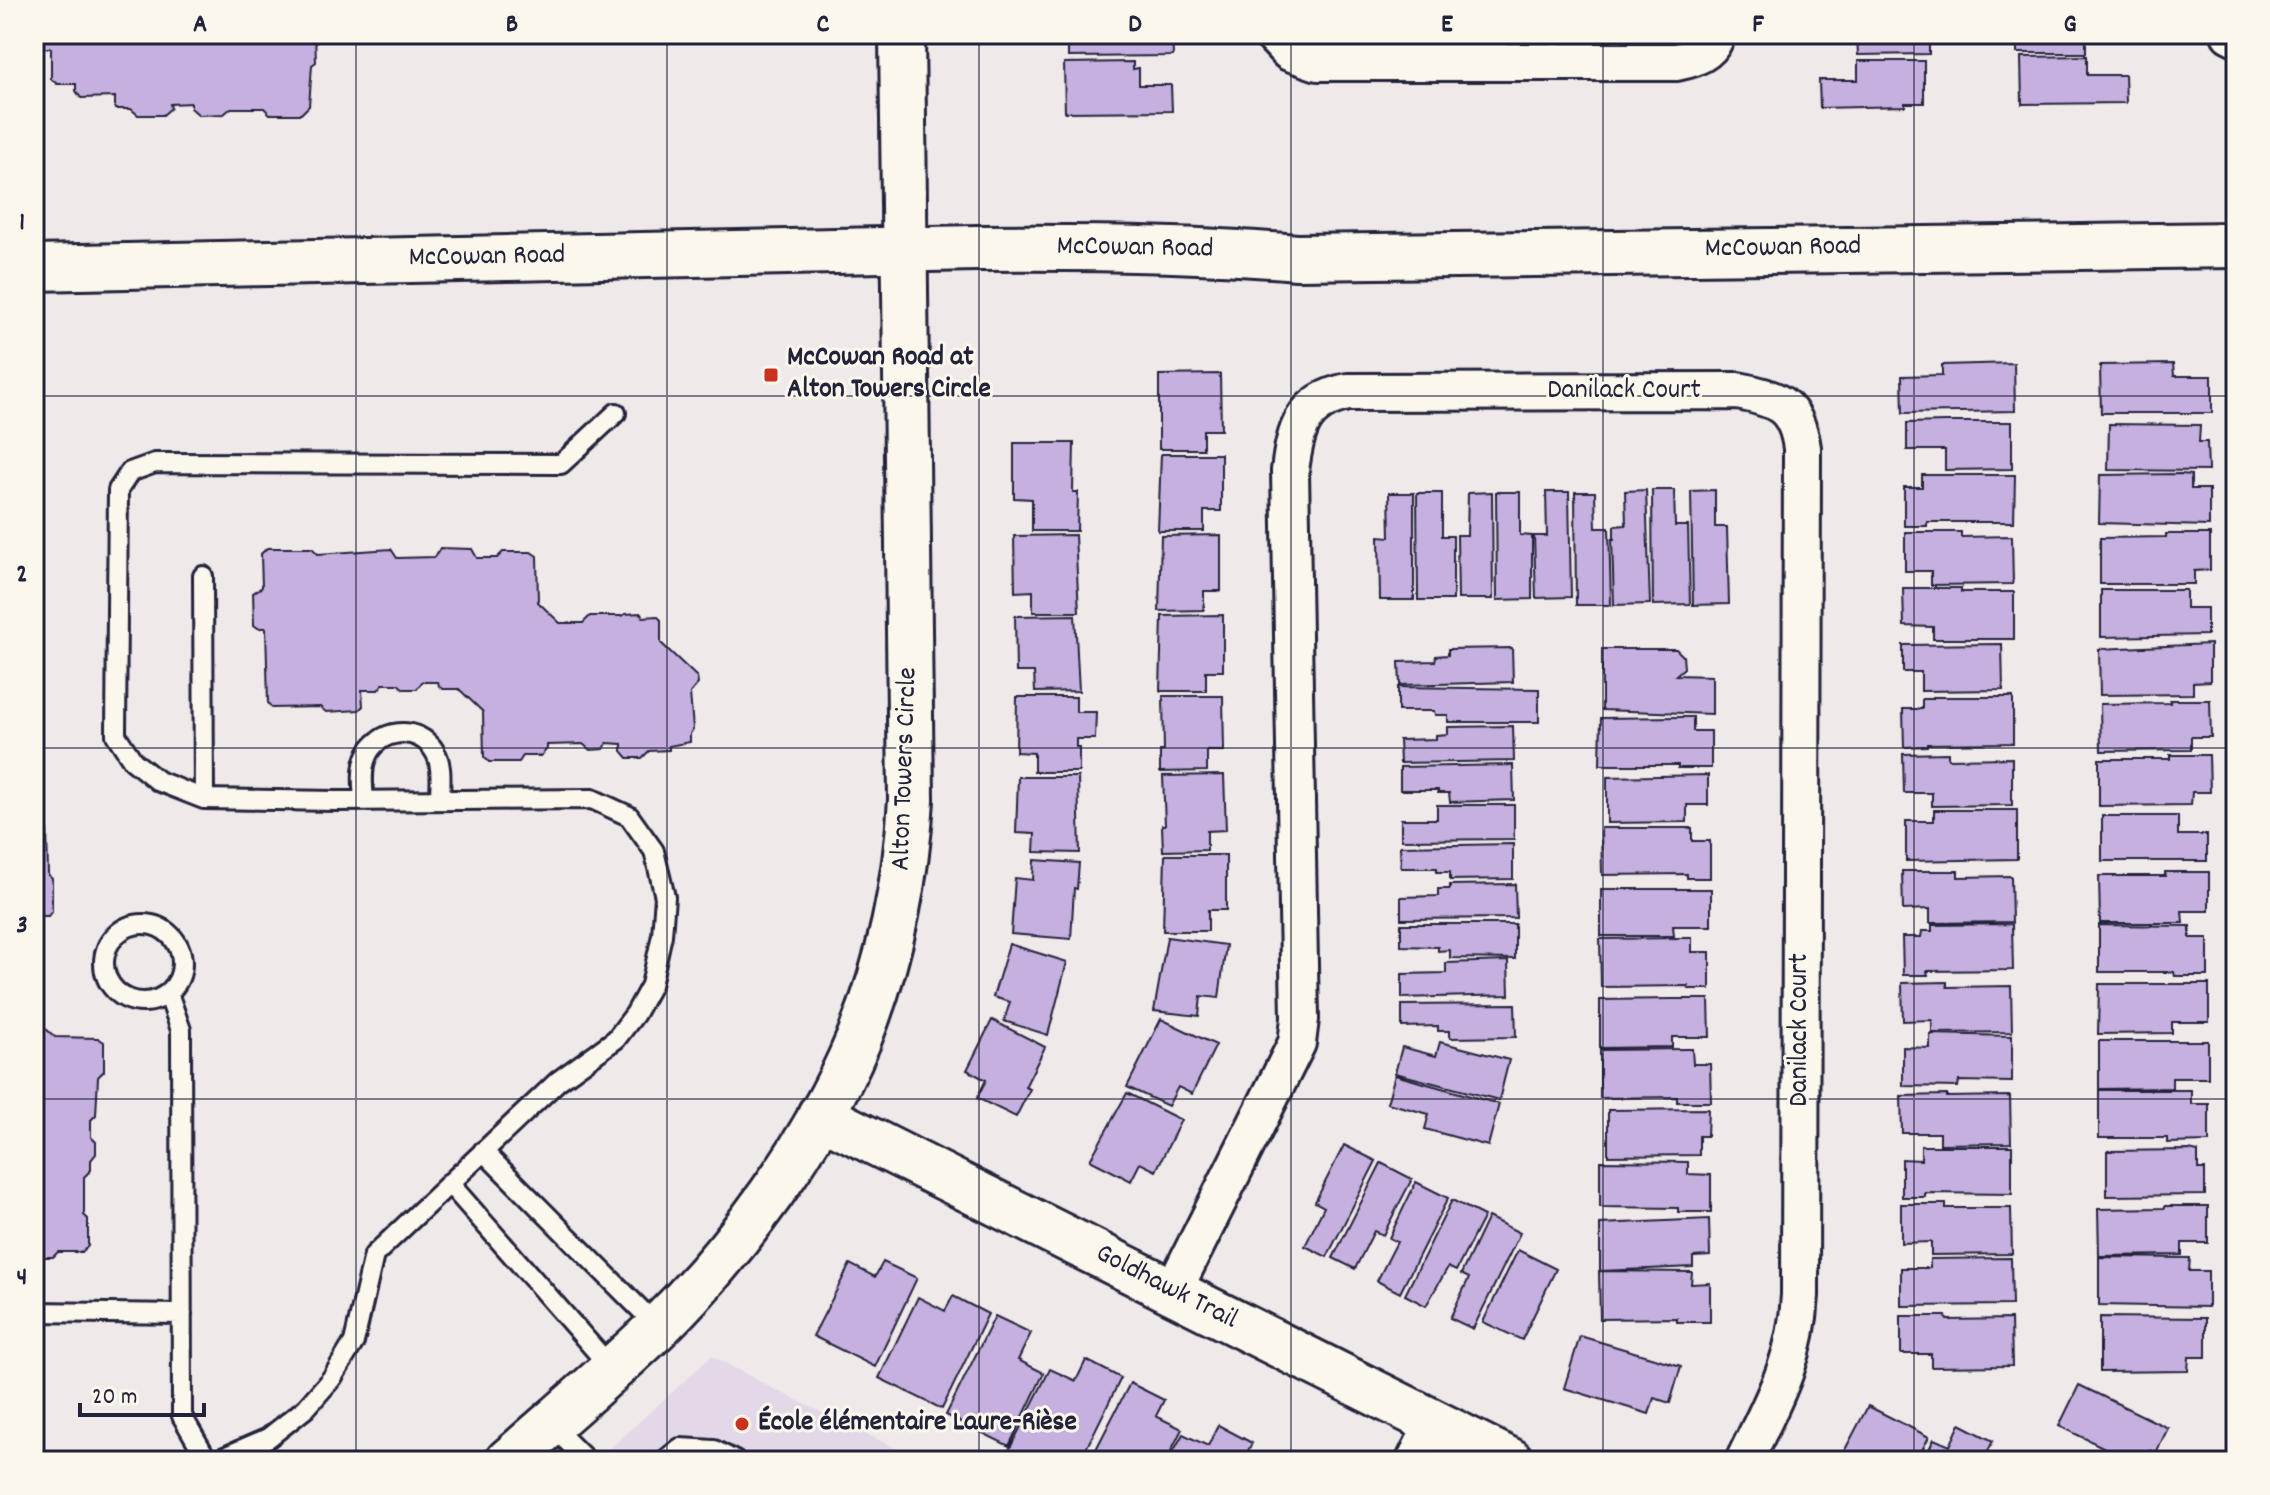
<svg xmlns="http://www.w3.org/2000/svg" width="2270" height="1495" font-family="Dekko,sans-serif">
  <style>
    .built { fill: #e3d8e7 }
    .building { fill: #c6b0e0; stroke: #22223b; stroke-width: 2 }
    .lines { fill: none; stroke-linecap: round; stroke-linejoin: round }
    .service-casing { stroke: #22223b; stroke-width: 24 }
    .minor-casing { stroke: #22223b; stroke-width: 42 }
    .tertiary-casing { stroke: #22223b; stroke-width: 50 }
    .secondary-casing { stroke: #22223b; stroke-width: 50 }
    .service { stroke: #fbf7ec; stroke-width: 18 }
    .minor { stroke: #fbf7ec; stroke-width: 36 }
    .tertiary { stroke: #fbf7ec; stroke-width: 44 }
    .secondary { stroke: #fbf7ec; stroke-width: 44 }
    .grid { fill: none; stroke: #22223b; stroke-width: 2; stroke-opacity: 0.55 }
    .poi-dot { fill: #c8321e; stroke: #fbf7ec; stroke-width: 3 }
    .labels { text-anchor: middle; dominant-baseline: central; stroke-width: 6; stroke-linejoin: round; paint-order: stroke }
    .street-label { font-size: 28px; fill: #22223b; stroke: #fbf7ec }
    .poi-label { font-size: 28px; font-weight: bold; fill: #22223b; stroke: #fbf7ec; text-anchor: start }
    .neatline { fill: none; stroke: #22223b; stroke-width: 3 }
    .grid-label { font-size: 26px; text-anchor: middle; font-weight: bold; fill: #22223b }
  </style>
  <rect width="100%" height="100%" fill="#f0e9ea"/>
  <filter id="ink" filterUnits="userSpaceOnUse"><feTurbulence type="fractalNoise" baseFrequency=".0125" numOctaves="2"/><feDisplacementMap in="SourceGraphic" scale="16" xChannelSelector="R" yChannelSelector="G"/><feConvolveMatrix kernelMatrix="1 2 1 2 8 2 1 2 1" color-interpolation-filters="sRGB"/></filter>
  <g filter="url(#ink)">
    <!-- built -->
    <path class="built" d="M712 1356 774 1389 922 1461H596Z"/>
    <!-- building -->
    <path class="building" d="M34 34H315L316 62 312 65 309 106 301 114H270L264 108H231L224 114 199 115 191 108V103L170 104 171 108 163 115H138L131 109H115V97L81 98 76 91V84H57L51 79V48H40L34 54Z
      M1068 34H1172L1173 56 1068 57Z
      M1857 34H1929V54L1858 55Z
      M2017 34H2086V53H2017Z
      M2087 56V75H2125L2126 103 2022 104 2021 57Z
      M1858 61H1924V103H1905V106L1820 108 1819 80H1858Z
      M1133 62V69L1139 68V85H1171L1172 111 1065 112 1064 63Z
      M2014 363 2015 411 1903 413 1902 376 1942 375V365Z
      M2173 364 2174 376H2212V413H2101L2100 365Z
      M1220 374 1221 430H1203V449H1159V375Z
      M1945 422H2012V469L1945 470V450H1907V423Z
      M2109 424 2200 425 2199 442H2207L2208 471 2108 470Z
      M1014 443H1074L1073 492H1078L1077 531H1032V499L1014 498Z
      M1161 454H1221V511H1204V531H1158Z
      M2181 474 2191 475V489H2209V526L2099 523 2100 475Z
      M1922 475H2015L2014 522H1927V526H1904V487H1922Z
      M1646 490 1650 604 1614 605 1612 539H1614V526L1626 525 1625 491Z
      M1652 490H1674L1675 526H1688L1690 604 1653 605Z
      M1715 490V527H1727L1729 604 1693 605 1691 491Z
      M1492 492 1493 599H1458L1457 535H1467L1468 493Z
      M1496 492H1520V535L1532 536V599L1497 600Z
      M1546 492H1569L1571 597 1536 598 1534 536H1547Z
      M1575 492H1595L1596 528H1609L1611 605H1576Z
      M1389 493H1414V600H1380L1379 536 1390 537Z
      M1417 493H1442V536H1453V600H1418Z
      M1905 532H1961V537L2012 536 2013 584 1931 585V571H1905Z
      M2166 534H2210V570L2194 571V584H2100V538L2166 537Z
      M1075 535 1079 612H1033V591L1015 592 1014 536Z
      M1221 535V591H1204V610L1159 611 1161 536Z
      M267 548H312L318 554 391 549 397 558 435 557 440 548 472 549 477 558H497L503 552H531L537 556 538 602 560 623H583L590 616H622L625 614 641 613 643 617 657 616 661 620V643L697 677 698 684 690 693 693 729 690 734V742L669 746V750L649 751 642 758H628L622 751V744L607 743 604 749 590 750 583 744 547 745V749L541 756H523L519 762H489L484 757 483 712 459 689H443L439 686 438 682H422L417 689H404L398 684H383L378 690H362L363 706 359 710 326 712 320 707 272 708 268 703 266 628H258L254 625 253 593 262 587 261 554Z
      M1903 588H1961V592H2014V639H1933V627L1904 626Z
      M2101 590H2186V608H2207V635L2101 637Z
      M1075 615 1079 691 1035 692 1034 672H1016L1015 616Z
      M1223 615V671H1206V691H1160L1162 616Z
      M2002 644 2003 690 1921 691V672H1903V645Z
      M2210 644V681L2193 682V694L2100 695 2099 649Z
      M1512 648 1513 682 1400 685 1399 662 1435 661 1436 656 1448 655V649Z
      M1602 649H1676L1683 656 1684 668 1676 675 1712 676V714L1602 710Z
      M1398 687 1539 689V722H1448V715H1435L1434 711H1398Z
      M1163 696H1223L1224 751H1207V771L1160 772V751H1164Z
      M1017 697H1076V712H1096L1095 739H1076V747H1079V772H1034V753L1016 752Z
      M1933 697H2013V743L1927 744V746L1904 747 1903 709H1922V699H1933Z
      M2170 700H2210L2211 737H2191V750L2101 751 2100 704 2170 703Z
      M1682 717H1693V731H1711V768H1678V765H1600L1601 718Z
      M1513 726 1514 761 1400 763 1399 740 1436 739V735L1448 734V727Z
      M1948 753V759L2012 758V805L1932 806V793H1904L1903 754Z
      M2170 755H2209L2210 792H2192L2191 805 2099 806V759H2170Z
      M1513 765 1514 800 1450 802 1449 793H1438V790H1400V767Z
      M1224 775 1226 830 1207 831V850L1163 851 1162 825H1165L1163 776Z
      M1708 775V805H1687V822L1607 823V777Z
      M1018 777H1078L1080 853 1034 852 1035 834 1016 833Z
      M1437 805H1514V839L1401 840V819H1437Z
      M1934 810H2017V859L1906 861V821H1934Z
      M2102 816H2178V835H2207V861H2102Z
      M34 822H43L47 826 48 875 52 879V911L48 916H34Z
      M1601 828H1692V841H1710V878H1687V874L1602 875Z
      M1513 844V879L1450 880V872H1437V868H1401L1400 846Z
      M1165 855H1226V910H1208V931H1163Z
      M1034 860 1079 863 1077 889 1074 888 1071 939 1011 934 1015 878 1033 880Z
      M1902 871H1958V877L2011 876 2012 922 1930 923V909L1903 910Z
      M2165 872H2209V911H2182L2183 923H2100L2099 876H2165Z
      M1515 884 1516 918 1401 919V897L1438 896V889H1450V885Z
      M1601 889H1711V926H1673L1674 936H1601Z
      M1401 924H1515V959L1450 958V950L1438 951V947L1401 946Z
      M2012 924 2013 970 1927 971 1928 975H1903L1902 937H1921L1922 931H1932V925Z
      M2099 925 2190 926V938H2208V976H2175L2174 972H2099Z
      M1167 937 1226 945 1219 998 1201 996 1199 1016 1154 1011Z
      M1681 938H1692V952H1710V989H1688V986L1601 987 1600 939Z
      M1009 944 1067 962 1048 1035 1004 1021 1010 1002 993 997Z
      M1508 961 1509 995 1402 998V974L1446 973V963Z
      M1947 982V987L2011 986 2012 1032 1932 1033V1020L1903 1021 1902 983Z
      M2099 984H2209V1022H2172V1033L2098 1034Z
      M1672 999H1709L1710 1037H1672V1047L1600 1048V1000Z
      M1515 1004 1516 1037 1450 1038V1031H1438V1026L1402 1027V1005Z
      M34 1018 55 1037 98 1038 104 1042V1071L98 1077 96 1115 91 1120V1137L96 1142V1154L91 1160V1170L84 1177V1215L88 1219V1246L82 1252H58L53 1257H43L38 1252H34Z
      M1161 1019 1216 1045 1192 1094 1178 1087 1168 1106 1127 1087Z
      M992 1020 1045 1047 1025 1087 1030 1089 1016 1117 977 1098 986 1080 967 1070Z
      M1930 1034 2012 1036V1082L1959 1081 1958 1087 1903 1086V1047L1930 1048Z
      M2099 1041H2208V1078H2172V1088L2099 1089Z
      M1440 1042 1509 1060 1499 1100 1395 1073 1402 1047 1436 1056Z
      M1687 1049H1692L1693 1064H1710L1711 1102H1677V1097L1600 1098V1050Z
      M1395 1075 1499 1104 1488 1146 1425 1129 1429 1114 1387 1103Z
      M2099 1090H2191V1104H2209V1142L2167 1143V1138H2099Z
      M1127 1093 1181 1120 1156 1171 1140 1163 1131 1181 1090 1160Z
      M1947 1095V1097L2010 1096 2011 1143 1940 1144V1133H1902L1901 1096Z
      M1708 1109 1707 1136H1699V1155L1608 1156V1110Z
      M1344 1145 1376 1161 1327 1257 1305 1246 1324 1207 1315 1202Z
      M1921 1146H2012V1194L1925 1193V1197H1902V1159L1921 1160Z
      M2189 1150 2198 1152V1169H2205V1195L2107 1196V1151Z
      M1600 1161 1688 1162V1174L1711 1175V1212H1678V1208L1600 1207Z
      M1381 1163 1412 1179 1383 1235 1374 1231 1355 1269 1333 1258Z
      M1416 1182 1448 1198 1400 1293 1377 1281 1397 1242 1389 1238Z
      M1452 1200 1484 1216 1456 1271 1448 1267 1426 1306 1405 1295Z
      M1901 1204H1946V1208H2011L2012 1254 1931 1255V1242L1901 1243Z
      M2165 1206H2208V1243H2182V1255L2099 1256 2098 1209 2165 1208Z
      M1488 1217 1520 1233 1473 1329 1450 1318 1469 1278 1461 1274Z
      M1709 1219 1710 1256 1693 1257V1267L1600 1271V1224Z
      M1518 1250 1556 1269 1522 1340 1483 1322Z
      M2099 1257 2190 1258 2189 1271H2208V1307L2099 1305Z
      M2011 1258 2012 1305 1901 1306V1268H1930V1259Z
      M883 1262 917 1278 875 1367 813 1336 850 1264 875 1277Z
      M1599 1271 1692 1272 1691 1284 1710 1283V1322H1677V1318L1600 1319Z
      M953 1296 988 1314 942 1409 879 1378 918 1297 945 1311Z
      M995 1316 1031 1333 1018 1360 1044 1373 1009 1446 946 1415Z
      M1901 1316H1946L1947 1320 2011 1319 2012 1366 1931 1367V1354H1901Z
      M2100 1317 2206 1318V1357H2189L2188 1371 2100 1372Z
      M1580 1336 1681 1366 1670 1403 1654 1398 1649 1414 1564 1388Z
      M1086 1360 1121 1378 1080 1461H1026L1008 1452 1050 1369 1076 1381Z
      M1130 1383 1164 1400 1156 1416 1182 1429 1166 1461H1090Z
      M2079 1385 2168 1428 2156 1453 2149 1450 2144 1461H2132L2059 1426Z
      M1868 1406 1929 1437 1916 1461H1839Z
      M1960 1424 1993 1441 1983 1461H1923L1934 1439 1950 1446Z
      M1218 1425 1252 1443 1243 1461H1168L1183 1434 1208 1446Z"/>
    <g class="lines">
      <defs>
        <path id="service" d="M203 576 204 799
          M364 801C363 787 361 771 366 758 377 728 419 724 435 752 443 765 440 785 440 800
          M104 963a39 39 0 1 1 78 0a39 39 0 1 1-78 0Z
          M168 993 181 1030 182 1416 208 1461
          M483 1151 658 1327
          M449 1183 612 1369
          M34 1312 182 1314
          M550 1424 587 1461
          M215 1461 268 1438 306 1408 332 1378 354 1342 374 1255 558 1081 616 1039 635 1014 651 985 662 935 665 897 654 851 629 816 592 799 336 801 204 799 158 781 133 761 116 735 118 490 130 472 155 463 561 464 616 413
          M664 1461 680 1448 714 1450 735 1461"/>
        <path id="minor" d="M1272 34 1289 52 1318 62H1676C1693 59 1712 53 1716 34
          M2230 34 2236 37
          M1173 1291 1297 1043 1300 1019 1290 471C1295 430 1302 401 1348 392L1738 391C1778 399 1796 405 1802 448L1800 1295C1797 1361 1772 1403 1744 1461
          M1415 1461 1434 1423"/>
        <path id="tertiary" d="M820 1115 1511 1461
          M508 1461C558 1417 609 1374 657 1328 735 1252 816 1142 858 1041 889 965 906 883 911 800L902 34"/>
        <path id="secondary" d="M34 268 976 248C1084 247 1190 248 1297 257L2236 245"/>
      </defs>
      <!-- service casing -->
      <use href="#service" class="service-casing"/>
      <!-- minor casing -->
      <use href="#minor" class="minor-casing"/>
      <!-- tertiary casing -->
      <use href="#tertiary" class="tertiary-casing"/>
      <!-- secondary casing -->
      <use href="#secondary" class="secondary-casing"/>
      <!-- service -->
      <use href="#service" class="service"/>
      <!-- minor -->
      <use href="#minor" class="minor"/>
      <!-- tertiary -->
      <use href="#tertiary" class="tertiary"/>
      <!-- secondary -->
      <use href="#secondary" class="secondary"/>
    </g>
  </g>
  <!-- grid -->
  <path class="grid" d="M356 34V1461M667 34V1461M979 34V1461M1291 34V1461M1603 34V1461M1914 34V1461M34 396H2236M34 748H2236M34 1099H2236"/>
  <!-- markers -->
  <g class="poi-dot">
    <rect x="763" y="367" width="16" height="16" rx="4"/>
    <circle cx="742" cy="1424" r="8"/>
  </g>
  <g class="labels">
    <!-- street labels -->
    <g class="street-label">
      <text transform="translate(1135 249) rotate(1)">McCowan Road</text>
      <text transform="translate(1783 249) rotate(-1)">McCowan Road</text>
      <text transform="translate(487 258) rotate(-1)">McCowan Road</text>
      <text x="1624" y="392">Danilack Court</text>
      <text transform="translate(906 769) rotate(-88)">Alton Towers Circle</text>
      <text transform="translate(1801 1030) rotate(-90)">Danilack Court</text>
      <text transform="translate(1166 1288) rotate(27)">Goldhawk Trail</text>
    </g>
    <!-- poi labels -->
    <g class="poi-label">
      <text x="787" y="359">McCowan Road at<tspan x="787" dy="32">Alton Towers Circle</tspan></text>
      <text x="758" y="1424">École élémentaire Laure-Rièse</text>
    </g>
  </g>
  <!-- margin -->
  <rect width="2270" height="1495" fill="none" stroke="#fbf7ec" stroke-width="88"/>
  <!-- scale -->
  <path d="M80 1403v12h124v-12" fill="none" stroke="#22223b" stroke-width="4"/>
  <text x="92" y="1403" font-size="24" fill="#22223b" stroke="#fbf7ec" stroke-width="6" paint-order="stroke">20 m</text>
  <rect x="44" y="44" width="2182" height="1407" class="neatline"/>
  <g class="grid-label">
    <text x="200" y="31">A</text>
    <text x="512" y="31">B</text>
    <text x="823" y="31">C</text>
    <text x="1135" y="31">D</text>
    <text x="1447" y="31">E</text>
    <text x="1758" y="31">F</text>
    <text x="2070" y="31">G</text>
    <text x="22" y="229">1</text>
    <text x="22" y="581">2</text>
    <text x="22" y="932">3</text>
    <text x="22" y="1284">4</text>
  </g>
</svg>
